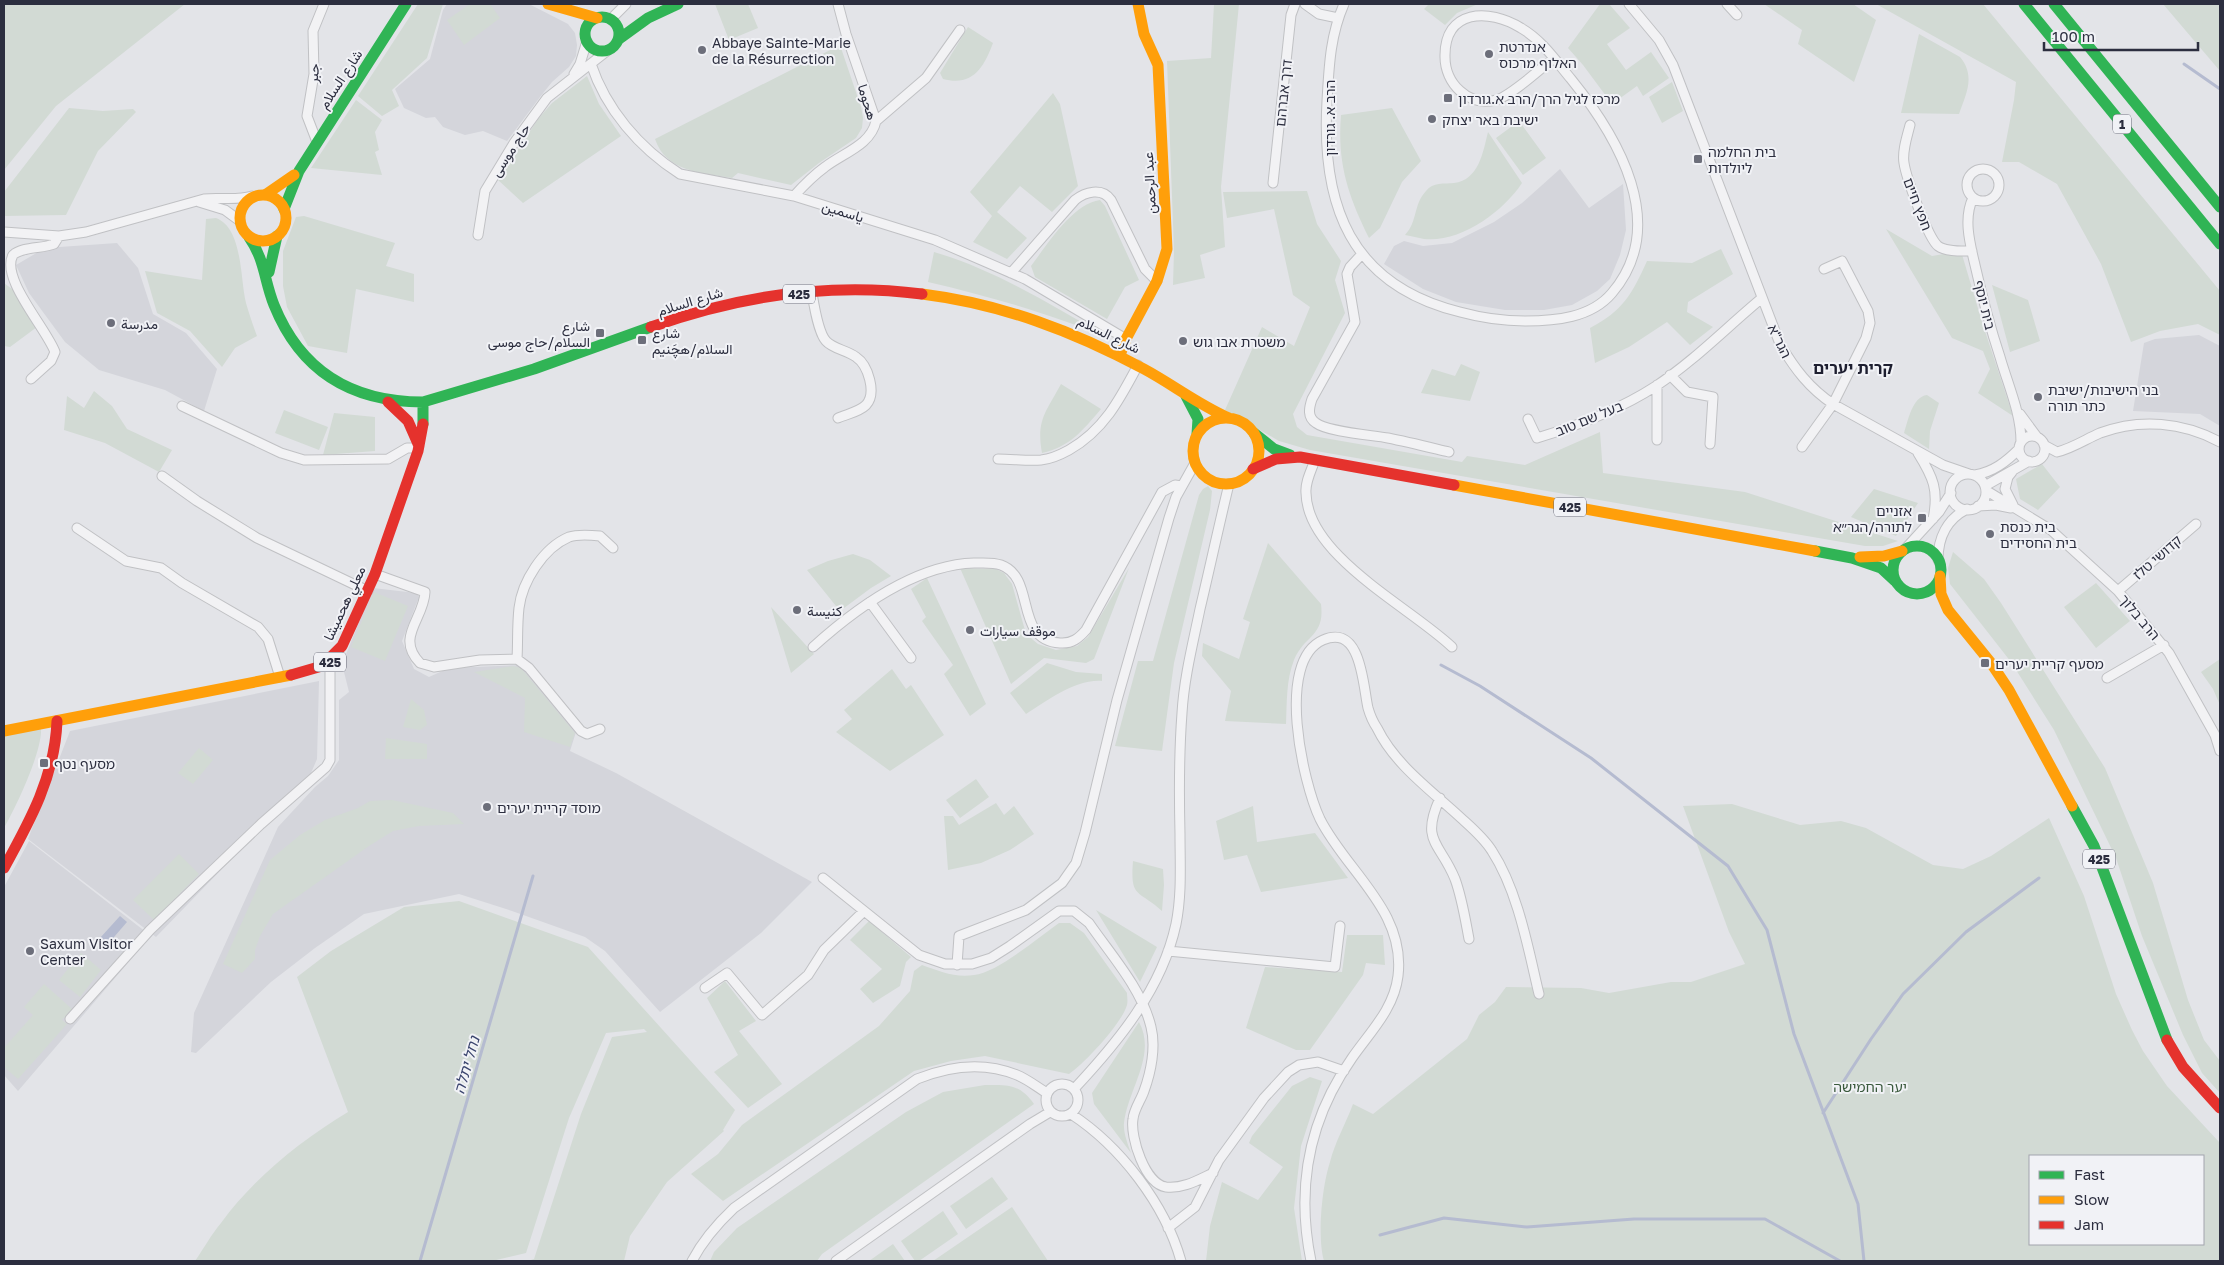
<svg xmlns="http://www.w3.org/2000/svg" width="2224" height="1265" font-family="'Golos Text',Vazirmatn,'Noto Sans Hebrew',sans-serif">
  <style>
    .built { fill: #d4d5db }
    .green { fill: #d2dad4; fill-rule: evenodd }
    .water { fill: #b5bbd0 }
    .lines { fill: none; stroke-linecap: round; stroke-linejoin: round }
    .stream { stroke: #b5bbd0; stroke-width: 3 }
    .street-casing { stroke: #c0c1c4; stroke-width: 11 }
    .street { stroke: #f2f2f4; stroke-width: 9 }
    .fast { stroke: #30b455; stroke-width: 11 }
    .slow { stroke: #ff9f0a; stroke-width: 11 }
    .jam { stroke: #e5322d; stroke-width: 11 }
    .poi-dot { fill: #6c6e7a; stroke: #f1f2f6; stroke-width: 2 }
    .labels { text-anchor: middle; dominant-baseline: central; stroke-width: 4; stroke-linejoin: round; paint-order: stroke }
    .shield { fill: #f1f2f6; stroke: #676976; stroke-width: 1 }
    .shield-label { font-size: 12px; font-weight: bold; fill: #2c2e3f }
    .poi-label { font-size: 14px; fill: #2c2e3f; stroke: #f1f2f6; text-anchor: start }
    .street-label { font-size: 14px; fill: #2c2e3f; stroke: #f1f2f6 }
    .park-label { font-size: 14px; fill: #3a593c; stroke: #f1f2f6 }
    .water-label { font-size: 15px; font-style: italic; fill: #3a446e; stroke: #f1f2f6 }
    .quarter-label { font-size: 16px; font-weight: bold; fill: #1e1f30; stroke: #f1f2f6 }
  </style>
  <rect width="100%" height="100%" fill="#e3e4e8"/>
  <!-- built -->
  <path class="built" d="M447 4H529L568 24 575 33 577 45 576 56 569 67 552 82 540 97 507 141 483 131 465 135 443 127 435 117 426 118 404 108 395 89 430 59 443 10Z
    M1560 169 1589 208 1623 184 1626 230 1620 255 1610 279 1597 291 1572 305 1544 310H1505L1456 302 1423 289 1384 264 1394 246 1404 241 1423 246 1452 243 1494 222 1522 203Z
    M117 243 138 268 153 314 186 333 217 369 204 411 165 390 99 370 65 342 29 293 16 265 45 248Z
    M2199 335 2220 346V426L2200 414 2133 411 2144 343 2155 339Z
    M373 588 416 593 419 597 402 641 414 669 429 677 449 668 521 665 576 732 570 751 616 773 812 882 761 933 660 1012 605 951 585 937 512 911 459 894 364 914 315 948 271 982 196 1053 191 1052 194 1013 278 827 315 787 328 776 339 760V700L349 692 342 664Z
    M319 681 317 759 308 780 156 937 28 839 70 731Z
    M29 841 151 936 18 1091 4 1075V887Z"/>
  <!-- green -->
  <path class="green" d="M4 4H185L56 106 4 170Z
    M418 4H443L427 58 392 90 399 106 382 116 358 96Z
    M470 4H490L500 18 464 45 447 20Z
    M715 4H748L758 28 729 40Z
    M1214 4H1239L1221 187 1225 247 1200 255 1205 278 1173 285 1174 251 1167 61 1211 58Z
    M1429 4H1478L1457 13 1445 25 1424 9Z
    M1600 4H1609L1630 28 1607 44 1626 70 1651 52 1669 78 1643 96 1637 86 1612 104 1583 65 1568 48Z
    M1764 4H1853L1876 20 1854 82 1798 44 1802 30Z
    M1876 4H1983L2220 291V335L2198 324 2160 331 2131 342 2101 264 2057 184 2019 162H2002L2014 100 2016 82Z
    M2163 4H2220V71Z
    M968 27 993 43C984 67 973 87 943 79L940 73Z
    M1919 34 1960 57C1976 76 1966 94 1959 114L1901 113Z
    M840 45 861 107 863 118 862 128 856 138 819 163 791 185 738 173 732 178C702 173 666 172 655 139Z
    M587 76 599 104 621 136 523 203 498 180 538 119 552 103Z
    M1672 82 1683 111 1662 123 1649 97Z
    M1053 93 1060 104 1078 186 1052 212 1020 186 997 212 1027 238 1007 259 973 242 992 216 970 192Z
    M356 100 382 120 375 132 379 150 375 152 382 175 311 168Z
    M69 108 103 111 133 109 136 112 98 151 66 215 4 216V192Z
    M1392 108 1421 161 1402 182 1380 228 1369 238C1348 196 1337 163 1341 115Z
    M1519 121 1546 158 1523 175 1496 138Z
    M1488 132 1522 183C1503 212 1460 243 1424 239 1418 238 1412 236 1405 235 1418 221 1413 205 1426 191 1433 182 1444 184 1454 183 1479 180 1483 152 1488 132Z
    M1307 191 1317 224 1341 261 1335 280 1345 313 1293 414 1297 427 1307 435 1462 462 1467 456 1525 465 1600 432 1603 473 1745 492 1898 541 1883 546H1865L1310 450 1279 441 1225 410 1262 327 1294 346 1310 307 1293 295 1274 209 1227 218 1223 192Z
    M1100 200 1105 206 1139 280 1125 287 1107 319 1035 277 1031 266C1047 245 1072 204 1100 200Z
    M304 216 395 243 386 266 414 274V302L356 289 347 353 308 346 287 307 283 286V251L296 217Z
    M216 218C243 228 240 279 246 303 249 314 253 325 257 336L235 348 222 367 190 331 157 313 145 271 202 280 206 219Z
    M1886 229 1932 256 1961 251 1982 322 2013 416 1978 393 1990 369 1983 351 1952 338Z
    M1721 249 1733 274 1688 302 1687 312 1713 327 1690 345 1667 322 1629 347 1595 363 1590 328C1623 311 1632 294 1647 261L1692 263Z
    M934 252C996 270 1053 306 1109 338 1047 313 992 297 928 282Z
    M4 283 16 292 41 324 10 347 4 346Z
    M1992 285 2028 300 2040 341 2010 352Z
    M1461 364 1480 372 1470 401 1421 393 1432 369 1455 376Z
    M1061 384 1101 409C1083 430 1070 447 1042 453 1036 420 1046 412 1061 384Z
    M94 391 112 406 127 429 172 450 159 472 105 443 64 430 67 396 84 408Z
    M1927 395 1939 403 1930 431 1929 449 1904 433C1908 421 1912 397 1927 395Z
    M284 410 328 427 319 450 275 433Z
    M334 413 375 417V451L323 455Z
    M2042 464 2060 487 2038 510 2020 499 2016 479Z
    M1208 486 1212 491 1210 510 1174 663 1162 751 1115 746 1138 661H1153L1199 495 1203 489Z
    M1874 489 1918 503 1896 536 1851 517Z
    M1268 543 1321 604C1325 637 1305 634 1294 660 1286 680 1287 703 1286 724L1225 721 1231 691 1202 656 1203 643 1239 659 1250 622 1243 619Z
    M1953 552 1984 579 2001 603 2105 768 2153 883 2188 1000 2204 1040 2220 1061V1093L2202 1073 2183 1035 2142 936 2116 858 2054 730 2011 662 1950 584 1948 568Z
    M853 554 870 560 891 576 871 588 840 611 807 570 828 561Z
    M960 568 996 569 1004 573 1012 584 1026 634 1038 644 1056 650 1077 646 1088 637 1129 568 1094 659 1086 663 1044 658 1011 684Z
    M927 578 986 704 970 716 944 674 953 665 922 621 926 617 911 589Z
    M2096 583 2130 621 2096 648 2064 607Z
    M374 592 408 606 385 661 351 647Z
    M771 607 814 654 791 673Z
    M2220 659V705L2213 689 2201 672Z
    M1047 663 1076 672 1102 674V681C1075 679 1047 701 1026 714L1010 693Z
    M513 666 521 668 575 733 570 747 524 732 525 698 474 672Z
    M892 669 906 689 911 685 944 735 890 771 836 732 852 719 844 710Z
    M411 699 424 710 427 725 420 730 403 727Z
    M37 721C39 724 41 728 41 732 40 756 16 807 4 828V729Z
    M386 738 427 744V759H385Z
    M199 748 213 760 193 784 178 773Z
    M976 779 989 797 960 818 946 800Z
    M392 800 453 813 464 824 419 826 393 831 369 846 273 914 260 936 255 950V959L242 973 223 964 270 860 300 835 325 820 358 808 370 801Z
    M996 803 1004 815 1014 806 1034 834 1010 850 981 863 948 870 944 816H953L959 825Z
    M1732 804 1800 825 1841 821 1866 828 1933 865 1963 869 1991 856 2049 818 2084 896 2116 994 2132 1030 2143 1051 2167 1086 2220 1143V1261H1324C1317 1237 1322 1186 1330 1162 1335 1142 1346 1123 1353 1104L1373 1114 1467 1039 1479 1015 1495 1002 1506 987 1581 988 1609 993 1671 982H1691L1745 964 1729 932 1683 806ZM2030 1156H2203V1244H2030Z
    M1253 806 1257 842 1315 833 1348 878 1261 892 1247 855 1224 860 1216 821Z
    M179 854 199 874 154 920 133 900Z
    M1133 861 1163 869 1164 885 1162 911C1138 889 1130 899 1133 861Z
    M459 901 588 947 735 1110 723 1130 724 1131 667 1182 630 1236 624 1261H528L534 1259 581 1114 612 1037 647 1032 644 1029 606 1033 569 1118 526 1253 492 1261H195C204 1248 211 1235 221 1223 254 1178 300 1141 348 1112L297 977 331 951 404 907Z
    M1096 910 1157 947 1140 982Z
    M869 921 911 957 906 962 900 986 873 1003 860 989 882 969 850 940Z
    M1059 923H1070L1084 933 1127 993C1127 996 1128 1001 1127 1005 1122 1023 1085 1063 1069 1074L985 1056 951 1061 914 1071 723 1201 691 1174 718 1154 742 1125 879 1026 910 991 914 971 922 965C939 971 955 978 974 975 997 973 1039 937 1059 923Z
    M1347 935H1383L1385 965 1366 963 1363 975 1310 1050H1296L1246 1028 1265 967 1342 972Z
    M81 953 101 970 80 997 59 980Z
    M725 981 756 1021 739 1031 782 1084 748 1108 714 1072 738 1055 707 998Z
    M44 984 72 1009 62 1020 67 1024 18 1079 4 1067V1048L33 1015 24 1007Z
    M1139 1022C1157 1055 1128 1089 1124 1123 1123 1132 1128 1145 1131 1153L1094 1104 1092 1093Z
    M1310 1077 1322 1081 1301 1146 1294 1208 1302 1261H1206L1210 1226 1222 1182 1258 1200 1283 1167 1249 1143 1252 1136 1292 1086Z
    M985 1085C1008 1085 1020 1084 1034 1104L822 1254 817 1261H710L714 1252 737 1228 906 1112 943 1092Z
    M992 1177 1008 1199 966 1229 950 1206Z
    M1012 1207 1048 1261H933Z
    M943 1211 958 1234 919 1261H915L901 1241Z
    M893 1244 905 1261H869Z"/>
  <!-- water -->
  <path class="water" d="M120 916 127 922 108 944 100 938Z"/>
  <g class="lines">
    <!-- stream -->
    <path class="stream" d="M2184 64 2220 89
      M1441 665 1480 686 1591 758 1728 866 1767 930 1794 1034 1858 1204 1864 1261
      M1823 1113 1871 1039 1903 994 1966 932 2039 878
      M1380 1235 1444 1218 1527 1227 1634 1219H1765L1840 1261
      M420 1261 533 876"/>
    <defs>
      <path id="street" d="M1305 4 1319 14 1338 18
        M1344 4C1330 36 1329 67 1327 101 1321 205 1350 285 1460 312 1482 318 1503 321 1525 321 1555 321 1591 318 1612 293 1670 225 1618 137 1571 79 1556 61 1542 40 1521 28 1489 8 1444 9 1445 57 1445 83 1468 107 1496 100 1511 96 1541 68 1554 58
        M1629 4 1659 40 1673 65 1780 344C1795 369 1809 388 1833 404L1943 465 1969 474
        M1727 4 1737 15
        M611 19 626 4
        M591 64C606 109 639 148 680 174L794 196 935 240 1025 279 1126 339
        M574 74 580 64 587 41
        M876 121 926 78 960 30
        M1910 125C1907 137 1902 151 1904 163 1906 177 1928 238 1938 246 1946 252 1962 251 1972 251
        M317 142 307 116 314 74 313 31 324 4
        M1967 185a16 16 0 1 1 32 0a16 16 0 1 1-32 0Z
        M1273 183 1291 15 1295 4
        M794 196C804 185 814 175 825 167 843 153 871 145 876 121L846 34 838 4
        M1973 198C1963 218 1970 244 1975 265 1982 296 1990 327 2000 357 2008 385 2021 413 2021 442
        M199 202 225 210 240 221
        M4 232 59 236 86 232 204 199C220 197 236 201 252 196
        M478 235 485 191 514 143 547 98 607 51
        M1362 254 1350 267 1347 274 1355 322 1312 399C1309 408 1307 417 1316 423 1328 432 1371 435 1388 438 1408 442 1428 447 1449 452
        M1011 273 1075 200C1085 192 1102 187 1111 200L1145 269 1157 281
        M812 293C814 305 818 332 826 341 833 349 847 350 856 357 868 365 877 393 866 405 859 412 847 414 838 418
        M1670 375 1687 392 1713 397 1710 444
        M31 379 51 361 55 352C46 328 0 278 13 255 23 246 42 249 54 244L59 236
        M182 406 281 453 304 460 388 459 407 448H418
        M2020 414 2037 437
        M1528 419 1537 438C1580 425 1619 410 1656 386 1694 361 1727 327 1762 298
        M2019 449a13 13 0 1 1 26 0a13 13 0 1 1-26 0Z
        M1657 440V385
        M2044 445 2057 452C2073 448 2086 439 2100 433 2140 418 2183 422 2220 442
        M1802 447 1833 404 1866 338 1870 323 1868 311 1842 261 1824 269
        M1918 453C1933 477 1939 490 1933 519
        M998 459C1012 459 1027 461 1041 460 1051 459 1060 455 1069 450 1104 430 1120 399 1138 365
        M1315 460C1311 471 1305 482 1306 493 1307 556 1410 607 1452 647
        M2012 472 2008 477 2005 489 2013 505
        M1950 492a18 18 0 1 1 36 0a18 18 0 1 1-36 0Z
        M1975 475C1993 472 2006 462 2019 449
        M162 476 197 501 257 538 368 591
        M1985 486 2029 461
        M1987 491 2051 530 2118 591 2169 653 2215 735 2220 751
        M1978 506 1996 505 2011 508
        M77 528 126 561 161 568 182 583 258 627 268 639 280 677
        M1906 548 1939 512 1951 493
        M1938 560C1938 538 1947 519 1967 509
        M375 574 425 592C424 619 395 637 420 663L434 667 480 660 517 659 529 668 581 731 587 734 600 729
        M2118 591 2196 524
        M870 602 911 658
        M813 647C855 609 915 565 974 563 983 563 993 562 1001 565 1037 578 1013 640 1060 643 1072 644 1079 638 1086 630L1162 492 1175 485 1182 486
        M517 659C518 642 517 625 519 608 522 582 543 548 569 537 578 534 590 535 600 536L613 548
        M2107 678 2164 645
        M1440 798C1420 842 1440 842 1455 879 1462 898 1465 918 1469 939
        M823 878 919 955 945 964H972L991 958 1010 946 1059 911H1074L1089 923C1111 955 1142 989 1151 1027 1156 1047 1151 1072 1144 1091 1141 1100 1134 1109 1133 1119 1130 1137 1145 1184 1166 1187 1183 1189 1198 1180 1213 1173
        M1168 951 1335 967 1340 926
        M957 965 959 936 1026 910 1062 883 1076 863 1085 833 1117 700 1169 518 1176 497 1195 463
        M705 988 727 973 762 1015 808 975 824 950 864 911
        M70 1019 150 930 261 824 326 767 330 760V662
        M1046 1100a16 16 0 1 1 32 0a16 16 0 1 1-32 0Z
        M1074 1089C1118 1042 1162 989 1176 924 1182 894 1180 864 1180 834 1179 794 1179 753 1182 713 1184 678 1193 643 1200 609 1210 567 1219 525 1229 484
        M1071 1114C1120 1146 1165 1204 1181 1261
        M1168 1228 1195 1207 1219 1160 1264 1098 1288 1072 1299 1065 1318 1062 1344 1071
        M692 1261C703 1240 717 1224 734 1208L917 1079C949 1066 983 1061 1017 1075 1027 1079 1037 1087 1047 1093
        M836 1261 1030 1124 1050 1112
        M1311 1261C1296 1188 1309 1119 1352 1058 1370 1032 1394 1009 1398 976 1406 911 1346 871 1320 819 1303 783 1275 661 1323 640 1362 623 1363 687 1368 708 1370 715 1373 722 1377 728 1395 765 1432 791 1461 818 1472 828 1484 838 1492 851 1518 891 1528 948 1539 994"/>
    </defs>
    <!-- street casing -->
    <use href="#street" class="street-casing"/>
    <!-- street -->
    <use href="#street" class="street"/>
    <!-- fast -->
    <path class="fast" d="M2024 4 2220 244
      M2054 4 2220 207
      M585 34a17 17 0 1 1 34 0a17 17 0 1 1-34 0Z
      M619 39 648 18 678 4
      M284 209 299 171 406 4
      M249 237C265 260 264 280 274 305 301 372 352 402 423 402
      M269 272 277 236
      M1186 396 1198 419 1197 434
      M423 424V402L534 369 651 327
      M1254 433 1274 449 1290 455
      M1893 570a24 24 0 1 1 48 0a24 24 0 1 1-48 0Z
      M1815 551 1852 558 1881 568 1895 581
      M2072 806 2094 846 2167 1040"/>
    <!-- slow -->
    <path class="slow" d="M548 4 597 18
      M240 218a23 23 0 1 1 46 0a23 23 0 1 1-46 0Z
      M265 195 294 175
      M922 294C1002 304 1073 331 1144 369 1172 384 1199 405 1229 418
      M1120 355 1126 339 1157 281 1167 249 1158 65 1144 34 1138 4
      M1193 451a33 33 0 1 1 66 0a33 33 0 1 1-66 0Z
      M1454 485 1815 551
      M1860 557 1884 556 1902 551
      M1940 576 1941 594 1948 610 1991 663 2009 690 2072 806
      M4 731 291 675"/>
    <!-- jam -->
    <path class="jam" d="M651 327C738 296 830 282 922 294
      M388 402 408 421 419 446
      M1253 469 1276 459 1300 457 1454 485
      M291 675 322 666 342 646 375 574 418 451 423 424
      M4 868C30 821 55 776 57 721
      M2167 1040 2183 1067 2220 1108"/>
  </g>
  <!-- markers -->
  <g class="poi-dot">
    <circle cx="702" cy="50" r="5"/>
    <circle cx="1489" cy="54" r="5"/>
    <rect x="1443" y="93" width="10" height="10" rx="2.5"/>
    <circle cx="1432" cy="119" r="5"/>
    <rect x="1693" y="154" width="10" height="10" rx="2.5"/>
    <circle cx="111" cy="323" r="5"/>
    <rect x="595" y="328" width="10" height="10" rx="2.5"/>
    <rect x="637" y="335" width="10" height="10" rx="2.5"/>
    <circle cx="1183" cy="341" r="5"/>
    <circle cx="2038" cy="397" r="5"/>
    <rect x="1917" y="513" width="10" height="10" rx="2.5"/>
    <circle cx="1990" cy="534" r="5"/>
    <circle cx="797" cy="610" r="5"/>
    <circle cx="970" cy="630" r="5"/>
    <rect x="1980" y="658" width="10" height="10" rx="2.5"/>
    <rect x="39" y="758" width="10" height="10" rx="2.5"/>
    <circle cx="487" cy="807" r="5"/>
    <circle cx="30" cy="951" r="5"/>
  </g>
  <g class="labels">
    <!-- shield labels -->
    <g class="shield">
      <rect x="2113" y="114.5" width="18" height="19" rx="4"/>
      <rect x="783" y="284.5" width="32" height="19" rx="4"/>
      <rect x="1554" y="497.5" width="32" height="19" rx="4"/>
      <rect x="314" y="652.5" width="32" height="19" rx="4"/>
      <rect x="2083" y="849.5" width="32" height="19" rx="4"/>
    </g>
    <g class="shield-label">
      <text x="2122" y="124">1</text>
      <text x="799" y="294">425</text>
      <text x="1570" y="507">425</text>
      <text x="330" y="662">425</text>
      <text x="2099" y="859">425</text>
    </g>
    <!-- poi labels -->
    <g class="poi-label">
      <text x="712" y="42">Abbaye Sainte-Marie<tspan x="712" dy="16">de la Résurrection</tspan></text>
      <text x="1499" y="46">אנדרטת<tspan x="1499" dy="16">האלוף מרכוס</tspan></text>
      <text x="1458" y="98">מרכז לגיל הרך/הרב א.גורדון</text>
      <text x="1442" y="119">ישיבת באר יצחק</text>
      <text x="1708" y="151">בית החלמה<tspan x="1708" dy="16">ליולדות</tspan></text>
      <text x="121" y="323">مدرسة</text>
      <text x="590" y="325" text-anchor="end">شارع<tspan x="590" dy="16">السلام/حاج موسى</tspan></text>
      <text x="652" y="332">شارع<tspan x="652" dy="16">السلام/هچَنيم</tspan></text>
      <text x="1193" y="341">משטרת אבו גוש</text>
      <text x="2048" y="389">בני הישיבות/ישיבת<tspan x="2048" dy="16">כתר תורה</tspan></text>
      <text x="1912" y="510" text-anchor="end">אזניים<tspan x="1912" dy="16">לתורה/הגר״א</tspan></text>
      <text x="2000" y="526">בית כנסת<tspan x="2000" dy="16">בית החסידים</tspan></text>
      <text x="807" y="610">كنيسة</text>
      <text x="980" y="630">موقف سيارات</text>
      <text x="1995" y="663">מסעף קריית יערים</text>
      <text x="54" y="763">מסעף נטף</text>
      <text x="497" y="807">מוסד קריית יערים</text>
      <text x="40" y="943">Saxum Visitor<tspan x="40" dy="16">Center</tspan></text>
    </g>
    <!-- street labels -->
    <g class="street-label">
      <text transform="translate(313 73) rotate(-84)">جبر</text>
      <text transform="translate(340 79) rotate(-57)">شارع السلام</text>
      <text transform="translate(1283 93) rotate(-84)">דרך אברהם</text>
      <text transform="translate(868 102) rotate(73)">هحوما</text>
      <text transform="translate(1329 118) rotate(-90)">הרב א. גורדון</text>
      <text transform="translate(510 150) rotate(-57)">حاج موسى</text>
      <text transform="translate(1149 183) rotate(-93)">عبد الرحمن</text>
      <text transform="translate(1918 204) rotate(69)">חפץ חיים</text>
      <text transform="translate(843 211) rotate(17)">ياسمين</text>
      <text transform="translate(690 301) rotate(-17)">شارع السلام</text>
      <text transform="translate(1985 305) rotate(76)">בית יוסף</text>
      <text transform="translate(1109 334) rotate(26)">شارع السلام</text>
      <text transform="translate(1780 341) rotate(64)">הגר"א</text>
      <text transform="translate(1589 418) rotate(-22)">בעל שם טוב</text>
      <text transform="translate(2157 557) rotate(-41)">קדושי טלז</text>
      <text transform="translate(344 603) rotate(-65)">معلي هحميشا</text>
      <text transform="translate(2140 617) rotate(50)">הרב בלוך</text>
    </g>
    <!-- park labels -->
    <g class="park-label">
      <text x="1870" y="1086">יער החמישה</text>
    </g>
    <!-- water labels -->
    <g class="water-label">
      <text transform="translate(466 1065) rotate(-74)">נחל יתלה</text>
    </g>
    <!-- quarter labels -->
    <g class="quarter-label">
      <text x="1853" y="368">קרית יערים</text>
    </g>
  </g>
  <!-- border -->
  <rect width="2224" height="1265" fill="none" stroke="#2c2e3f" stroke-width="10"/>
  <!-- legend -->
  <rect x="2029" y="1155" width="175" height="90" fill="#f1f2f6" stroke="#a2a4ad"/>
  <rect x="2039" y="1171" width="25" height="8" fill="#30b455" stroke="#a2a4ad"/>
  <text x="2074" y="1180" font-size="15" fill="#2c2e3f">Fast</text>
  <rect x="2039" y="1196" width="25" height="8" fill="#ff9f0a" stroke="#a2a4ad"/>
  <text x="2074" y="1205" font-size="15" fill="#2c2e3f">Slow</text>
  <rect x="2039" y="1221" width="25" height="8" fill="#e5322d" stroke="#a2a4ad"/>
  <text x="2074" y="1230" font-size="15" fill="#2c2e3f">Jam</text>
  <!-- scale -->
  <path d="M2044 42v8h154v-8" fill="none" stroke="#2c2e3f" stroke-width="2.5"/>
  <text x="2052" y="42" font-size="15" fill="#2c2e3f" stroke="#f1f2f6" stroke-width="4" paint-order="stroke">100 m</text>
</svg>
